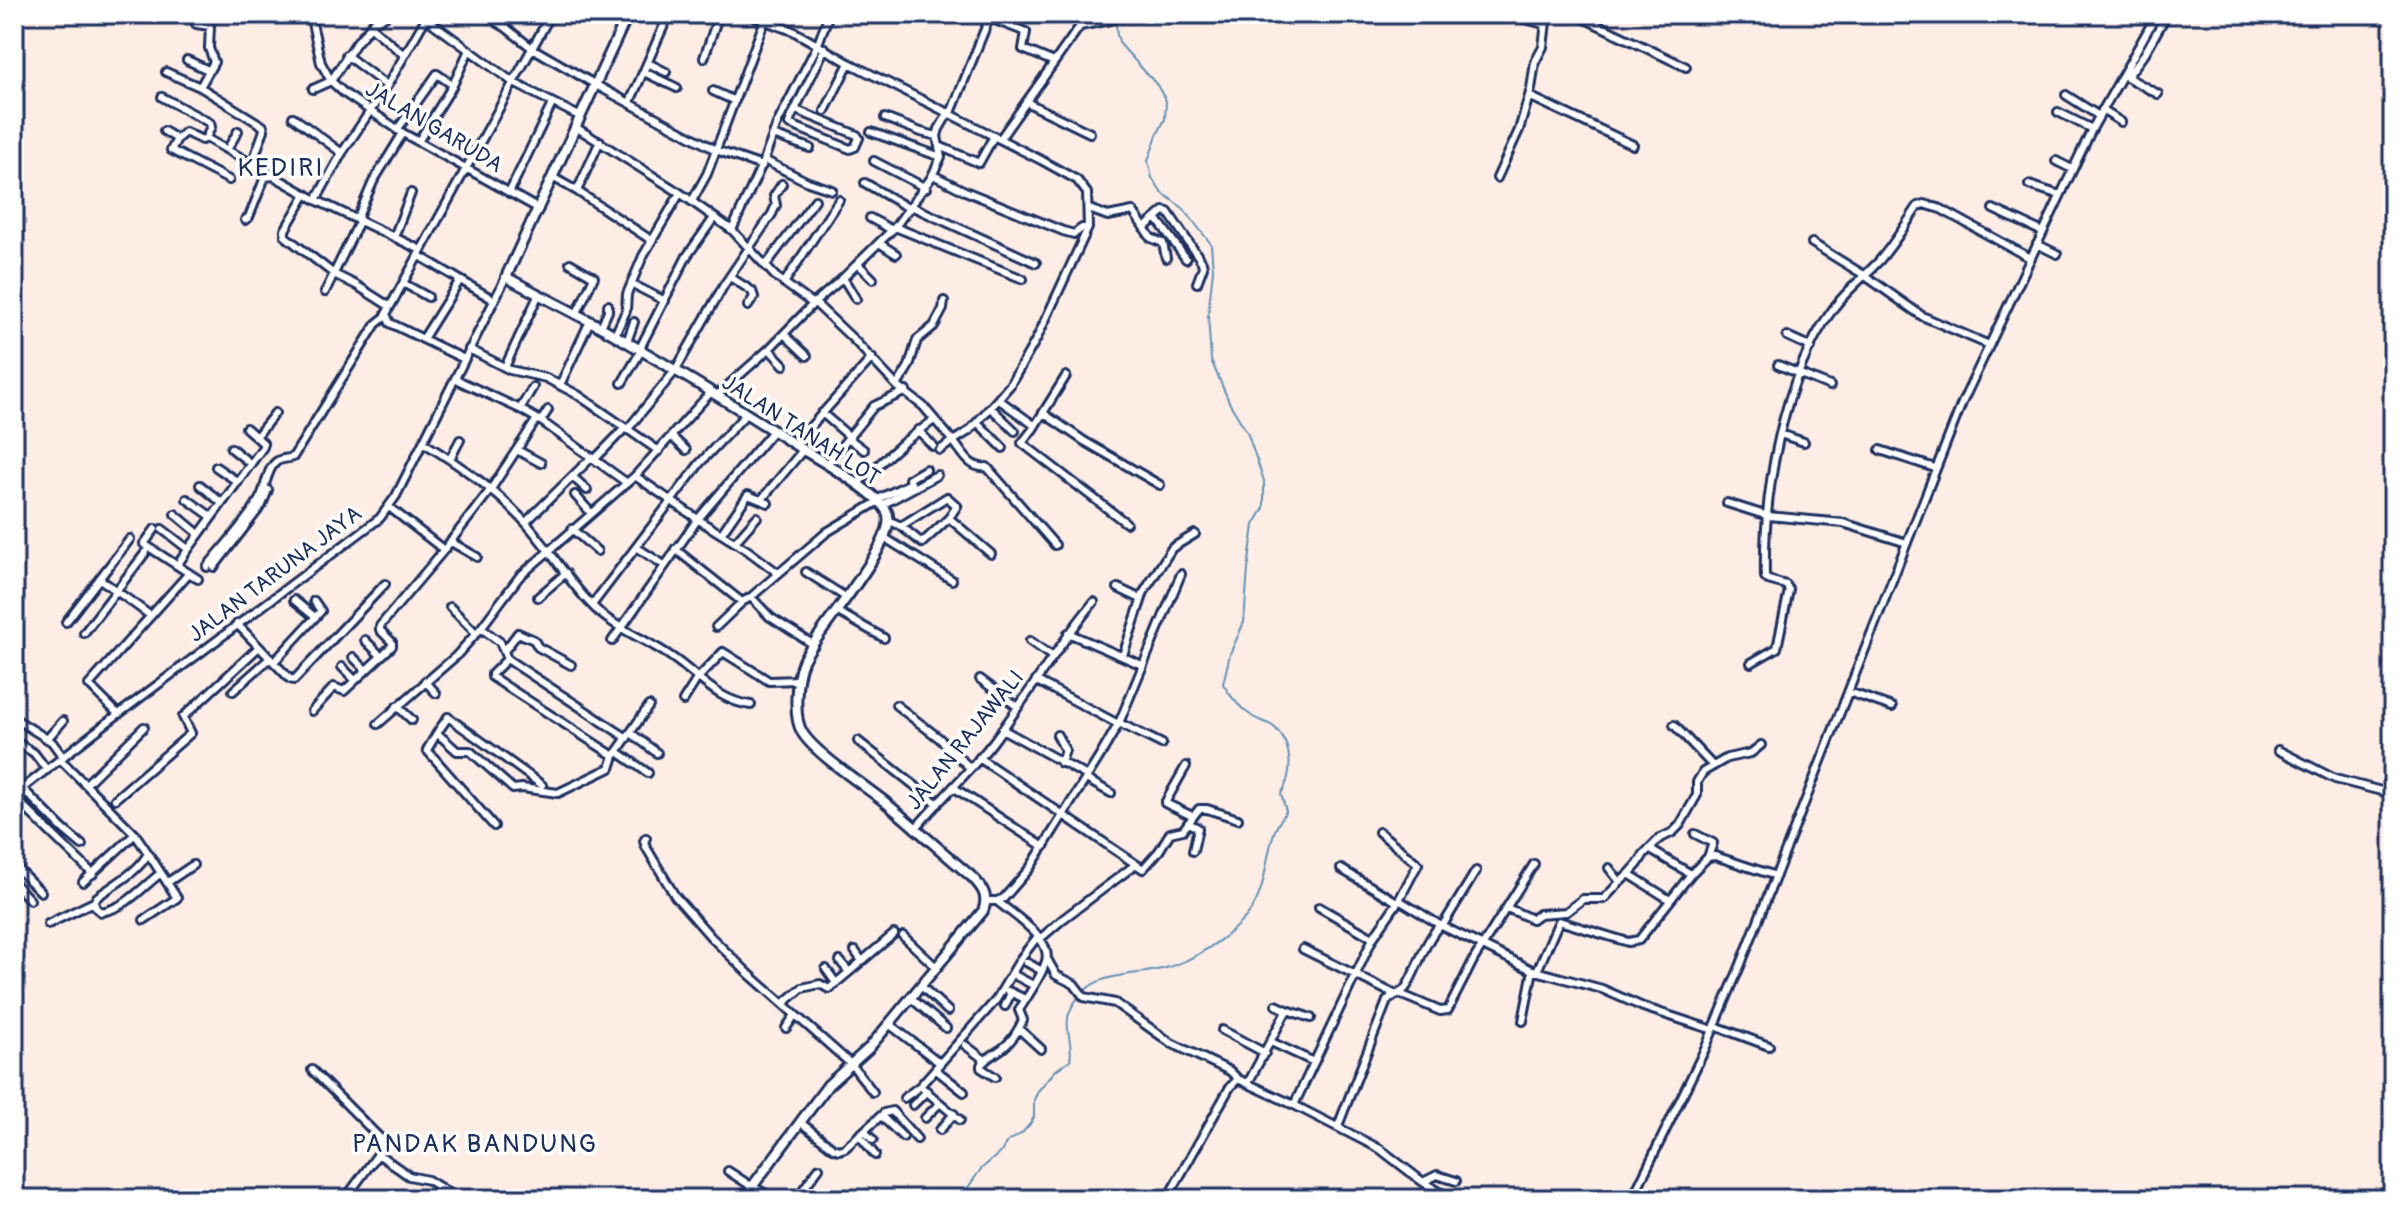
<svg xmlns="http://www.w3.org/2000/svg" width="2407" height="1213" font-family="Pangolin,sans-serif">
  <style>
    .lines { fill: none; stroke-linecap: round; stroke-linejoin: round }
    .stream { stroke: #6192b6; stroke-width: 2 }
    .minor-casing { stroke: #1b2f5e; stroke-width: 12 }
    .major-casing { stroke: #1b2f5e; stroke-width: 14 }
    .minor { stroke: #fff; stroke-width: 6 }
    .major { stroke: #fff; stroke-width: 8 }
    .labels { text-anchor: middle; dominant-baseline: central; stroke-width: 7; stroke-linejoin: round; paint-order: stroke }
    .street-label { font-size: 22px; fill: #1b2f5e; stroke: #fff }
    .quarter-label { font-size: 26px; letter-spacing: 2px; fill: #1b2f5e; stroke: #fff }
  </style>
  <rect width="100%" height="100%" fill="#fdede5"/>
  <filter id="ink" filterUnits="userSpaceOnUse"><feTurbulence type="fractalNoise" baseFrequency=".0125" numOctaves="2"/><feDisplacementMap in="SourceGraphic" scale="16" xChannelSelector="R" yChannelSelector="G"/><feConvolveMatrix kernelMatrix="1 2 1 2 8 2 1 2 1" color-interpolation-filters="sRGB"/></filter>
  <g filter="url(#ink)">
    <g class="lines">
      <!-- stream -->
      <path class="stream" d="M960 1199 981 1169 1002 1151 1006 1143 1022 1133 1030 1124 1034 1117V1100L1038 1091 1056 1070 1070 1060C1074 1044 1063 1026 1070 1011 1089 968 1130 978 1166 968 1194 960 1224 940 1244 919 1267 895 1264 862 1274 833 1277 825 1282 818 1286 811L1281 794C1293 775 1293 746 1276 729 1270 722 1261 722 1253 717 1241 709 1230 696 1223 684L1230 654 1244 622 1248 569 1254 525 1264 508V481L1247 432 1230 404 1211 360 1208 315 1213 270 1211 244 1183 208 1161 192 1152 178 1148 161 1157 135 1165 119 1166 101 1157 85 1120 44 1117 35 1115 14"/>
      <defs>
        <path id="minor" d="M310 14 321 63 331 81 344 93 403 133 539 209
          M420 14 514 83 581 117
          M483 14 505 27 532 48 596 85 716 150 762 166
          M746 14 793 31 849 63 1041 160 1077 180 1087 193 1088 228 1037 338 1010 385 998 399 969 431 953 441 923 406 897 386 854 340 814 302
          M1507 14 1544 24
          M1575 14 1686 67
          M989 18 1026 32 1023 49 1054 62
          M370 26 404 55
          M1080 26 1110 20 1125 14
          M346 55 387 86
          M704 58 719 14
          M187 60 208 70
          M648 63 666 72
          M166 72 200 87 214 62 209 48 210 26 196 24
          M644 72 677 88
          M2125 76 2158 94
          M2127 77 2145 53 2167 14
          M200 87 263 126 264 130 252 164
          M313 89 331 81 356 43 374 22 389 14
          M713 91 735 101
          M2066 95 2099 116
          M1529 96 1633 145
          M162 97 210 123 211 127 206 138 316 200 421 250
          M630 102 669 14
          M1026 102 1090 133
          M796 110 857 135 859 138 855 147 850 149 789 124 791 118 825 48
          M2102 110 2121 122
          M825 111 849 63
          M2058 112 2092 129
          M951 113 991 14
          M293 117 342 153
          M885 118 921 132 937 136
          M577 128 680 193 732 230 776 277 813 304
          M397 130 437 74 453 85
          M164 131 177 139
          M871 132 941 157
          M773 135 810 148
          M206 138 202 140 185 132 177 139 171 150 229 180
          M1000 139 1080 26 1078 14
          M418 142 453 85 469 50
          M939 146 979 163 994 136
          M227 150 238 131
          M764 160 808 182 832 190
          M874 161 926 188
          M2056 161 2072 169
          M933 175 965 191 1063 231 1074 234 1082 228H1088
          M554 178 577 191 651 240
          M1497 178 1519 130 1531 89 1535 62 1543 47 1547 14
          M865 183 910 209
          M2029 185 2060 195
          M577 191 600 141
          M509 193 552 104
          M306 194 285 230V236L334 274 356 285 389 306
          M316 200 342 153 387 86 426 18
          M692 201 707 174 767 14
          M911 206 1036 263
          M1089 209 1108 216 1133 211 1151 238 1163 243 1166 258
          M1993 209 2043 232
          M870 218 892 230
          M357 219 373 182 403 133
          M1157 219 1186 259
          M245 220 249 217 265 177 275 176
          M895 227 1023 279
          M1144 228 1164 211 1168 212 1202 262 1203 267 1197 283
          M732 230 764 160 777 124 818 44 829 14
          M394 237 411 193
          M879 243 896 254
          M1812 243 1864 275 1922 316 1989 345
          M2037 244 2057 254
          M418 255 494 300
          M570 263 594 277 576 315
          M858 264 873 279
          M766 265 815 200
          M730 277 752 291 754 297 748 306
          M843 278 856 299
          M403 283 428 297
          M784 283 839 200
          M632 284 665 301
          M325 292 360 220
          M601 327 608 311V305
          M784 334 807 356
          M615 335 626 311 627 294 643 256 680 193
          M1787 336 1811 347
          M423 339 460 280
          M627 342 634 322
          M469 349 510 370 546 378 578 395 659 451
          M769 349 784 365
          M639 350 687 256 714 218
          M464 359 390 323 386 314 551 14
          M1778 365 1830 386
          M505 367 538 296
          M1066 376 1033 429 1022 443 1126 523
          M455 379 520 409 541 421 627 483
          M622 383 641 351
          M560 385 590 321
          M897 386 909 366 917 340 934 326 943 309 944 301
          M716 396 769 349 813 304 843 278 895 227 931 178 941 157 937 136 939 129 949 112
          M998 399 1034 425
          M991 408 1015 431
          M520 409 533 387
          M822 413 850 437
          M1043 413 1084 441 1160 485
          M541 421 548 410
          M978 423 1003 448
          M627 430 675 371 724 285 772 214 776 205 774 196 782 184
          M918 430 933 446
          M1780 434 1804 442
          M671 436 686 450
          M256 437 275 413
          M848 438 864 450
          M424 443C461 466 496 490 525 522 551 550 572 588 600 613 622 632 650 641 673 658 699 676 718 701 751 705
          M795 444 872 358
          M231 448 251 464
          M517 450 541 463
          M940 450 953 441C964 454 969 469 987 467L1055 545
          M1880 450 1935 468
          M450 459 460 440
          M595 459 625 428
          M827 464 874 406 906 391
          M216 467 238 482
          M635 476 705 524 747 550 778 573
          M573 477 587 490
          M857 484 904 442 934 420
          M200 485 222 503
          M575 495 591 513
          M187 499 212 517
          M762 499 803 450
          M876 500 911 483 909 479 926 469
          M1727 503 1768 516 1843 523 1907 543
          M882 505 937 475
          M389 507 444 550
          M175 514 199 534
          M949 518 991 554
          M890 521 901 526 922 543 949 518 957 506 947 497 901 526
          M526 522 592 457
          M155 529 144 544 198 579
          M162 529 188 549
          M572 529 597 551
          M721 534 748 495 768 503
          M885 538 952 580
          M451 542 477 557
          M735 542 757 517
          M636 547 664 565
          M675 549 742 602
          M177 565 263 447V443L246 428
          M207 567C222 548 252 516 261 496 266 486 267 469 276 462 280 458 288 459 293 457L376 324 386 316
          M214 567 262 505 268 490 265 488
          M806 572 847 598
          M100 579 151 616
          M1118 588 1141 599
          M538 597 566 573
          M751 597 770 617 814 645
          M294 600 315 617
          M592 605 700 463 746 414
          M450 607 476 633
          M838 612 884 638
          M66 622 130 539
          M237 624 290 679 294 680 385 584
          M716 627 742 602 751 597 827 532 879 501
          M481 628 500 642 507 659 627 738
          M84 633 146 552
          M1068 633 1142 665
          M365 640 381 656
          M612 641 698 519 773 431
          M1030 641 1053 657
          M505 650 518 633 534 640 538 647 571 665
          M1123 655 1144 592 1172 548 1195 534
          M353 657 366 670
          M507 659 492 674V677L614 756
          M274 662 321 611 314 601
          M1751 663 1777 648 1789 590 1786 585 1768 580 1765 577C1763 493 1782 378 1833 309 1846 291 1864 277 1879 261 1894 244 1906 224 1918 206L1924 204 1941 209 2030 258
          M342 667 355 680
          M980 679 1018 707
          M425 681 436 693
          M1037 681 1118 724
          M233 691 270 658
          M1849 692 1892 707
          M683 701 697 679 723 652 769 681 799 680
          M896 705 939 738 970 768
          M397 706 412 720
          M312 711 334 687 344 691 392 646V642L380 630V626L444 550 491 489 537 419
          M118 714 89 685 189 573
          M14 718 52 742 63 757
          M1119 723 1162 744
          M378 724 456 656 481 628 519 577 635 476 711 392
          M1674 725 1713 766
          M1002 729 1087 776
          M437 733 448 717 542 785
          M631 733 657 753
          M1057 735 1065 750 1061 763
          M47 739 63 721
          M14 741 34 753 47 770
          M858 741 938 804
          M2278 750 2335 779 2393 794
          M618 752 648 773
          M979 758 1143 869 1159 851 1170 833 1183 830 1199 809H1207L1238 819
          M60 759 135 834 148 853C140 871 113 885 97 897L94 902 96 908 101 912C128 907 141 888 161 873
          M1186 766 1165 803 1192 816
          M1086 779 1111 793
          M86 784 144 727
          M953 787 1044 847
          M23 789 63 829 82 845
          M14 795 104 725 380 518 396 496 506 277
          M14 797 93 874
          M115 799 191 733 183 717 259 647
          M1188 823 1198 828 1193 851
          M494 826 427 750 437 733 457 751H470L513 789 522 788 558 793 610 768 614 756 649 706
          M915 829C940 799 969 773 993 742 1028 696 1057 646 1094 602
          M1695 834 1713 843 1708 857
          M646 838 644 841 646 847 675 896 711 937 749 974 852 1065 873 1092
          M1651 847 1654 852 1691 874
          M14 865 41 892
          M1609 868 1620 882 1629 874 1670 900
          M1341 869 1397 902
          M1629 874 1638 864 1644 854 1659 839 1673 832 1680 825 1697 795V782L1703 772 1727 758 1751 753 1761 745
          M83 882 135 834
          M168 882 193 865
          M14 883 30 900
          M1399 900 1440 925
          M986 901H997L1004 898 1030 868 1100 756 1119 723 1181 574
          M1319 907 1373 938
          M1507 908 1532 919 1539 914 1566 912 1583 899H1604L1620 882
          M144 920 177 898 148 853
          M48 924 94 902
          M1443 925 1476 871
          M903 936 937 968
          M1041 938 1063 919 1135 865
          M1303 949 1396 995
          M855 951 862 961
          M1047 959 1056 975 1074 984 1084 997 1115 1003 1171 1043 1230 1071 1238 1079
          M840 961 849 972
          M1026 962 1042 971
          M826 969 836 983
          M1537 971 1559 921 1628 942 1639 940 1691 874 1708 857 1715 856 1776 876
          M1016 976 1033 985
          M921 986 948 1011
          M1008 991 1025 999
          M1400 994 1440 1011 1448 1010 1474 959 1534 864
          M911 998 946 1028
          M783 1004 802 988 820 984 829 989 894 934
          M1276 1005 1287 1010
          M1005 1006 1011 993
          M1523 1021 1533 970
          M889 1024 940 1063
          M1715 1026 1769 1046
          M786 1028 795 1015
          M1019 1029 1041 1049
          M1222 1030 1265 1053
          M1271 1042 1314 1062
          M965 1045 985 1060
          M935 1069 964 1092
          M312 1070 383 1141 378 1154 345 1199
          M995 1077 981 1068V1065C987 1057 995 1054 1003 1048 1012 1041 1018 1031 1023 1020L1019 1010C1028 995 1041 978 1046 961 1053 939 1012 914 997 901
          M1248 1083 1287 1010 1311 1018
          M904 1098 920 1086
          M913 1105 927 1091
          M1294 1105 1373 938 1399 900 1418 864 1379 832
          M881 1116 903 1137
          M925 1118 940 1103
          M960 1120 920 1086 996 1000 1021 958 1038 936
          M800 1122 833 1148 839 1150 845 1148 884 1113 892 1111 917 1139
          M1338 1126 1387 1001C1393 994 1402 995 1407 986 1418 967 1425 941 1440 925L1532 970 1602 989 1643 1007 1713 1030
          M940 1130 954 1114
          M864 1131 873 1140
          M859 1135 875 1155
          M378 1154 409 1176 428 1180 459 1199
          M728 1171 751 1186 776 1199
          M1423 1182 1437 1175 1456 1181
          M796 1199 819 1168
          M1167 1199 1230 1087 1238 1079 1294 1105 1380 1149 1423 1182 1451 1199
          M1632 1199 1705 1049 1741 964 1962 403 2092 129 2157 14"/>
        <path id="major" d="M628 14 506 277C542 297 578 314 613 334 676 370 739 408 800 448 820 460 877 492 887 512 901 540 815 632 803 661 796 678 793 717 802 732 813 752 865 786 885 802 915 827 943 853 972 877 983 888 989 897 983 911L869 1048 828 1085 743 1199"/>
      </defs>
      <!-- minor casing -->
      <use href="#minor" class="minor-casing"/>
      <!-- major casing -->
      <use href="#major" class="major-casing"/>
      <!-- minor -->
      <use href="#minor" class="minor"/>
      <!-- major -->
      <use href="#major" class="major"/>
    </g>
  </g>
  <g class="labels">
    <!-- street labels -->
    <g class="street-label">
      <text transform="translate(434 127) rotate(31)">JALAN GARUDA</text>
      <text transform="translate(801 430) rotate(33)">JALAN TANAH LOT</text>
      <text transform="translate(275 574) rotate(-37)">JALAN TARUNA JAYA</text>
      <text transform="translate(965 740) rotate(-51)">JALAN RAJAWALI</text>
    </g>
    <!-- quarter labels -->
    <g class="quarter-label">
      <text x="281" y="168">KEDIRI</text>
      <text x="475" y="1144">PANDAK BANDUNG</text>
    </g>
  </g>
  <!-- margin -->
  <rect width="2407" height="1213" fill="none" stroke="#fff" stroke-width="48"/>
  <rect x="24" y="24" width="2359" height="1165" fill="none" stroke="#1b2f5e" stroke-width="3" filter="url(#ink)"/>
</svg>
